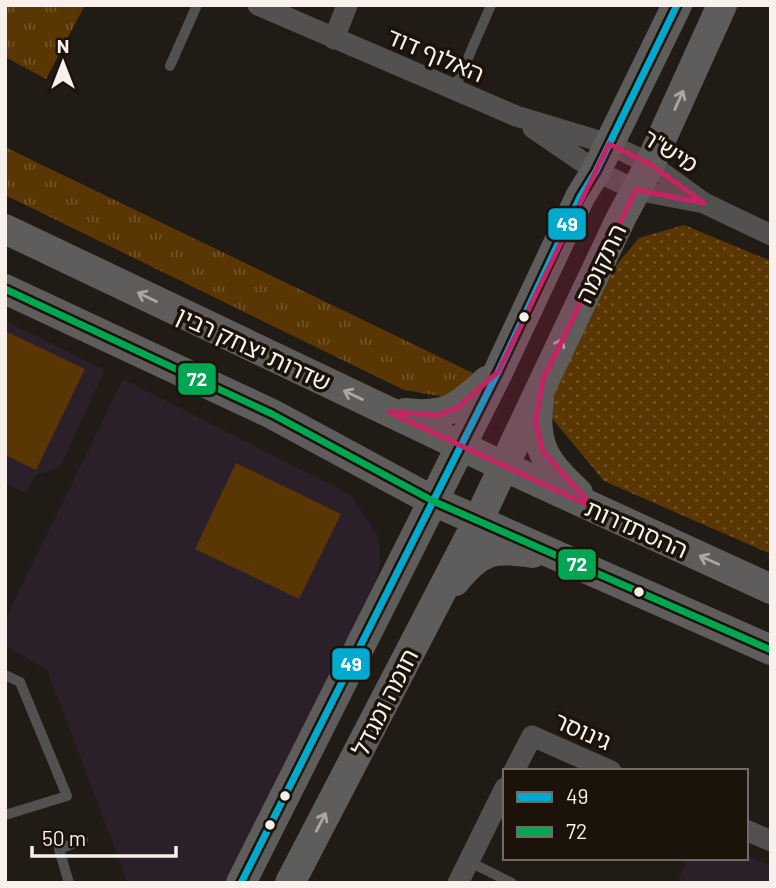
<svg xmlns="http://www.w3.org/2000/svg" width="776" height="888" font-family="Barlow,'Noto Sans Hebrew',sans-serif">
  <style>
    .education { fill: #2b1f2a }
    .grass { fill: url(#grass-dots) }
    .park { fill: url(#park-tufts) }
    .pitch { fill: #593603 }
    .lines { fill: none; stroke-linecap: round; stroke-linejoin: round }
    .lane { stroke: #53514f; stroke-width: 10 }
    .street { stroke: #53514f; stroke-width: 21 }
    .secondary { stroke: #5f5d5b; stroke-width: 30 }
    .bus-1-casing { stroke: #1b1209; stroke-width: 12 }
    .bus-2-casing { stroke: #1b1209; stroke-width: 12 }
    .bus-1 { stroke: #00a9ce; stroke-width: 7 }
    .bus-2 { stroke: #00a651; stroke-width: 7 }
    .oneway { stroke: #aca7a3 }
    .marked { fill: #c52362; fill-opacity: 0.2; stroke: #c52362; stroke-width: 5; stroke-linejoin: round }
    .bus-dot { fill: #f8f1eb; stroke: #1b1209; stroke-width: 2.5 }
    .labels { text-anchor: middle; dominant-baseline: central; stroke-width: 7; stroke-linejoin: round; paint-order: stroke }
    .street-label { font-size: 24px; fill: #f8f1eb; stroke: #1b1209 }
    .line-badge { stroke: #1b1209; stroke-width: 2.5 }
    .badge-label { font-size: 19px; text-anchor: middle; font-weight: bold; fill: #fff }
  </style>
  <defs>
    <pattern id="grass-dots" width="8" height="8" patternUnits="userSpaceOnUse" patternTransform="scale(1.75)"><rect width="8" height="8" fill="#593603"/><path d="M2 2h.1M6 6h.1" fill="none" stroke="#725428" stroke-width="1.8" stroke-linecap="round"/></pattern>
    <pattern id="park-tufts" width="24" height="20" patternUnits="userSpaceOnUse" patternTransform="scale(1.75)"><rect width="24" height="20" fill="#593603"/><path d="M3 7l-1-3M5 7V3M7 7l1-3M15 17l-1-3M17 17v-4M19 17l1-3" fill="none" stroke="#725428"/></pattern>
  </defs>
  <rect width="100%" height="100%" fill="#211b16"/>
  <!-- education -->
  <path class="education" d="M5 321 105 370 60 467 36 475 26 493 5 483Z
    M123 379 351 495 379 537 380 562 373 594 225 883H128L47 670 5 645V620Z
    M746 855 771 866 770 883H677L688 858H746Z"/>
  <!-- grass -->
  <path class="grass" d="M684 225 771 261V554L604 481 546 411 608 275 639 238Z"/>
  <!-- park -->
  <path class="park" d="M5 5H85L46 79 5 57Z
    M5 147 481 377 457 399 404 390 5 195Z"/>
  <!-- pitch -->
  <path class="pitch" d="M5 331 85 369 36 470 5 455Z
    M236 463 341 514 299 599 195 549Z"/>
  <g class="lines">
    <!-- lane -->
    <path class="lane" d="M170 66 197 5
      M454 90 491 5
      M5 675 20 682 67 796 5 815
      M468 861 512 883
      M69 883 59 849 83 840"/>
    <!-- street -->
    <path class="street" d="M258 5 516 116 609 144 650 164 704 203 771 235
      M334 39 347 5
      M533 128 596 171 636 190 699 202
      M514 771 532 736 611 771
      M746 830 771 841
      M458 883 505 788"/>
    <!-- secondary -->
    <path class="secondary" d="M5 229 503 466 771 589
      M5 289 272 414 433 501 771 650
      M539 400C532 445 546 464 578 493
      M405 413C446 418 458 408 487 381
      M455 581C481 549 494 547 533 553
      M241 883 498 372 580 197 596 171 677 5
      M290 883 478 521 621 218 650 164 722 5"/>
    <defs>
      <path id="bus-1" d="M241 883 498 372 580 197 596 171 677 5"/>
      <path id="bus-2" d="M5 289 272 414 433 501 771 650"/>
    </defs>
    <!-- bus-1 casing -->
    <use href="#bus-1" class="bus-1-casing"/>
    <!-- bus-2 casing -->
    <use href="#bus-2" class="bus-2-casing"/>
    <!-- bus-1 -->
    <use href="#bus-1" class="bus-1"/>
    <!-- bus-2 -->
    <use href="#bus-2" class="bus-2"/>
  </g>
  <!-- one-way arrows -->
  <defs><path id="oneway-shaft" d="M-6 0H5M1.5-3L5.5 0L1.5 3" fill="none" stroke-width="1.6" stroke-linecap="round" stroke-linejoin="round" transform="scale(1.75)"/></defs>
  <g class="oneway">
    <use href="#oneway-shaft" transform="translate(679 100) rotate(-66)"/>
    <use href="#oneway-shaft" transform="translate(147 297) rotate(-154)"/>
    <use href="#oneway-shaft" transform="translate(558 348) rotate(-64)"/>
    <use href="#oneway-shaft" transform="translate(353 395) rotate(-155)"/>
    <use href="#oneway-shaft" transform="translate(709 560) rotate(-156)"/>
    <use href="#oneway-shaft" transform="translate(321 822) rotate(-63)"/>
  </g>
  <!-- marked area -->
  <path class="marked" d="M609 144 650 164 704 203 636 190 543 380 536 421 542 450 594 508 389 412 438 415 457 408 498 372Z"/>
  <!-- markers -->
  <g class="bus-dot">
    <circle cx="524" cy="317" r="6"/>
    <circle cx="639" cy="592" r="6"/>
    <circle cx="285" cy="796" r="6"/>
    <circle cx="270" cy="825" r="6"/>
  </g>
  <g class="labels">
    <!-- street labels -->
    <g class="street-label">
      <text transform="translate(436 54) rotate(23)">האלוף דוד</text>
      <text transform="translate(671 150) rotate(32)">מיש"ר</text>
      <text transform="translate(600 263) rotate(-64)">התקומה</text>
      <text transform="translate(254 348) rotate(25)">שדרות יצחק רבין</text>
      <text transform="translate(637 528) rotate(24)">ההסתדרות</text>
      <text transform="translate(384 702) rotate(-63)">חומה ומגדל</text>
      <text transform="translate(583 730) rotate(24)">גינוסר</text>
    </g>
  </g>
  <g class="line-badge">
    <rect x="547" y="207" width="40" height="34" rx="7" fill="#00a9ce"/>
    <rect x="177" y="362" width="40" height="34" rx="7" fill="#00a651"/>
    <rect x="557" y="548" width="40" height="33" rx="7" fill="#00a651"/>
    <rect x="331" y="647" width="40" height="34" rx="7" fill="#00a9ce"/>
  </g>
  <g class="badge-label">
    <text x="567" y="231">49</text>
    <text x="197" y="386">72</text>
    <text x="577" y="571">72</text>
    <text x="351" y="671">49</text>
  </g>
  <!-- border -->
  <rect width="776" height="888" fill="none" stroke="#f8f1eb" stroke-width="14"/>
  <!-- legend -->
  <rect x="503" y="769" width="245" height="91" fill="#1b1209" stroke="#736b63" stroke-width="2"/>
  <rect x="517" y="792" width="35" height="10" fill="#00a9ce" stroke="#736b63" stroke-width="2"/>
  <text x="566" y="804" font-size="21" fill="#f8f1eb">49</text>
  <rect x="517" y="827" width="35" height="10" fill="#00a651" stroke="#736b63" stroke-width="2"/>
  <text x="566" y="839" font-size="21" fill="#f8f1eb">72</text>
  <!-- north arrow -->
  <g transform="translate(63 63)" stroke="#1b1209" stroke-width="5" paint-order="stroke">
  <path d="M0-5L12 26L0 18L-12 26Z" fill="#f8f1eb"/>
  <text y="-10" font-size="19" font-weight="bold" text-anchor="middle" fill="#f8f1eb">N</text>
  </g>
  <!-- scale -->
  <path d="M32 846v10h144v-10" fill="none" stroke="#f8f1eb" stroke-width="3.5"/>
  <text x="42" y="846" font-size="21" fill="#f8f1eb" stroke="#1b1209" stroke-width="5" paint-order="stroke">50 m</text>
</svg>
